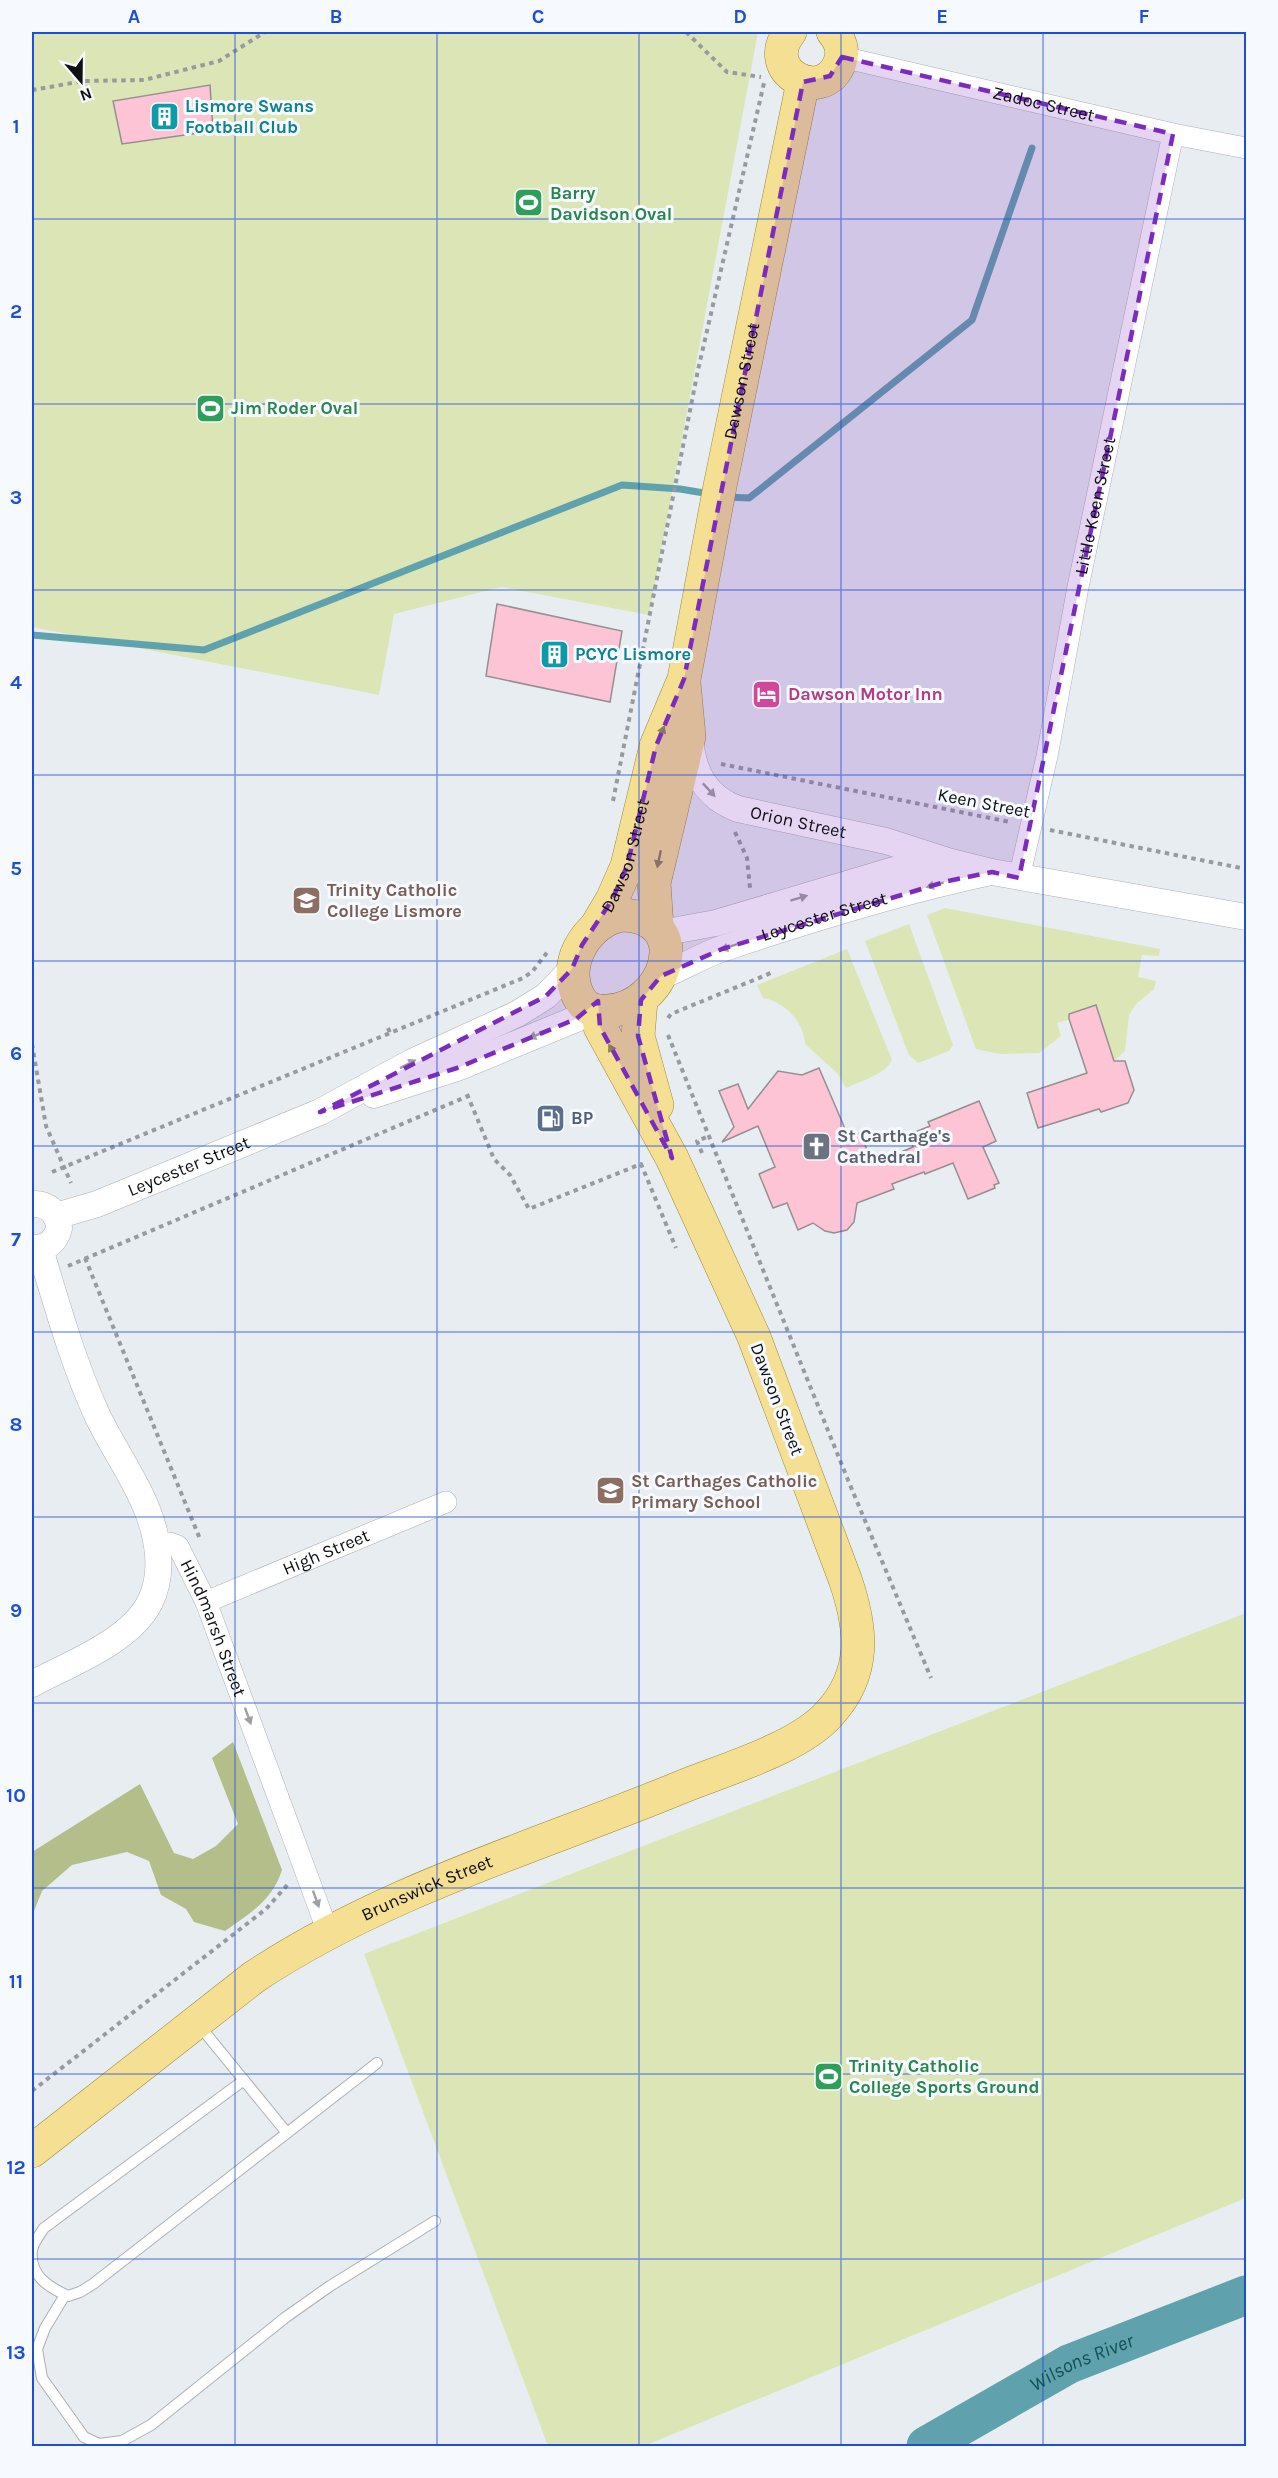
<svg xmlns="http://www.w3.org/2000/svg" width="1278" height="2478" font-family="Karla,sans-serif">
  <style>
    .green { fill: #dbe5b6 }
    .forest { fill: #b4be8b }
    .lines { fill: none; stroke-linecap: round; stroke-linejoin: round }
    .stream { stroke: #5fa1ac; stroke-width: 7 }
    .river { stroke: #5fa1ac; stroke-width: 39 }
    .building { fill: #fdc4d5; stroke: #968f91; stroke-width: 1.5 }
    .service-casing { stroke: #acb0b5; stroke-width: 12 }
    .minor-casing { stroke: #acb0b5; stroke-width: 22 }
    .tertiary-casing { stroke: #acb0b5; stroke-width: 27 }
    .primary-casing { stroke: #9f8835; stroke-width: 34 }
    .path { stroke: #979b9f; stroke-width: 4; stroke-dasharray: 4.5 4.5; stroke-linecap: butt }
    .service { stroke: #fff; stroke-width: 10 }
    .minor { stroke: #fff; stroke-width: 21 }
    .tertiary { stroke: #fff; stroke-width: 26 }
    .primary { stroke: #f4df92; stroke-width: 33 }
    .oneway { fill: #8c8158 }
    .oneway2 { fill: #9e9fa0 }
    .marked { fill: #7b2cbf; fill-opacity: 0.2; stroke: #7b2cbf; stroke-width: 4.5; stroke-dasharray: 12 8; stroke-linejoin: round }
    .grid { fill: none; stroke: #1d4ed8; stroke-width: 1.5; stroke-opacity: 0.55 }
    .labels { text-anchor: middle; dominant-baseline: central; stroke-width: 6; stroke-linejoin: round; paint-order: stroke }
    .street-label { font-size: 18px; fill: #0d0f11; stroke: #f6fafe }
    .culture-label { font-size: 18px; font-weight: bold; fill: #0d838f; stroke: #f6fafe; text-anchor: start }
    .leisure-label { font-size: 18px; font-weight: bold; fill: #27864d; stroke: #f6fafe; text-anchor: start }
    .hotel-label { font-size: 18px; font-weight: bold; fill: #b23c85; stroke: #f6fafe; text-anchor: start }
    .education-label { font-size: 18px; font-weight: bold; fill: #785e54; stroke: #f6fafe; text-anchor: start }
    .service-label { font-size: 18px; font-weight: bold; fill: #4e5e75; stroke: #f6fafe; text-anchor: start }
    .worship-label { font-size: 18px; font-weight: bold; fill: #5b616d; stroke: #f6fafe; text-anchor: start }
    .water-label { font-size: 20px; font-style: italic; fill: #155058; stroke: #f6fafe }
    .neatline { fill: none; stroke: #1d4ed8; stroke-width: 2 }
    .grid-label { font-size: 20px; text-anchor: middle; font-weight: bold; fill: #1d4ed8 }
  </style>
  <rect width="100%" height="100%" fill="#e8edf2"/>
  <!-- green -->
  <path class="green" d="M32 32H758L649 615 501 587 394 614 379 695 32 627Z
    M945 908 1160 949 1159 956 1142 955 1138 977 1156 981 1154 989 1136 1004 1129 1015 1125 1051 1114 1061 1096 1005 1071 1019 1057 1023 1061 1036 1039 1053 1000 1054 976 1049 927 915Z
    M909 924 953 1045 949 1051 918 1063 909 1055 865 941Z
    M847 949 892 1060C884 1075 861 1081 846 1088L837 1073 805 1044C804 1022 784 1001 763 998L757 985Z
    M1246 1613V2198L644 2446H548L364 1954Z"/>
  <!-- forest -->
  <path class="forest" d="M233 1742 282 1870C272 1901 250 1913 225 1931L194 1922 186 1909 161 1895 149 1861 127 1852 72 1865 42 1891 32 1916V1852L140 1784 174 1853 193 1859 216 1846 238 1824 212 1758Z"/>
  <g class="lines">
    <!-- stream -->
    <path class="stream" d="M727 497 749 498 758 491 972 320 1032 148
      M32 635 204 650 622 485 680 489 710 494"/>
    <!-- river -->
    <path class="river" id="s1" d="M926 2446 1069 2364 1246 2295"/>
  </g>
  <!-- building -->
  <path class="building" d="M210 85 213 131 122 144 113 101Z
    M497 604 622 631 610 702 486 676Z
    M1096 1005 1114 1061H1125L1134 1090 1128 1103 1101 1112 1099 1109 1038 1128 1027 1093 1087 1073 1069 1019V1014Z
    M819 1068 849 1138 860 1133 873 1164 913 1147 908 1135 930 1126 928 1122 979 1101 996 1141 983 1147 999 1183 994 1185 995 1188 968 1199 953 1163 925 1174 924 1172 892 1184 894 1189 857 1203 854 1222 847 1230 834 1233 825 1231 813 1223 798 1230 787 1203 773 1208 759 1174 775 1167 758 1126 722 1142 734 1127 719 1091 738 1084 748 1109 778 1071 802 1075Z"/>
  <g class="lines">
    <defs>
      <path id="service" d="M198 2024 287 2133
        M244 2080 44 2228C40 2234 33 2243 32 2250 29 2275 48 2287 68 2296L80 2292 93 2284 377 2063
        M65 2295 45 2328 37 2349 42 2378 84 2437 99 2444 122 2441 151 2425 286 2317 330 2286 435 2221"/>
      <g id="minor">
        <path id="s2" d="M842 57 1173 134 1246 148"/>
        <path id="s3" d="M1019 878 1047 756 1078 587 1173 134"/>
        <path id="s4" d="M158 1548 170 1543 178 1546 206 1602 328 1932"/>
        <path id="s5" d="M206 1602 446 1502"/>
      </g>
      <g id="tertiary">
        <path id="s6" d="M690 739C693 773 706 797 738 809L886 841 948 861 992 872 1246 917"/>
        <path d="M661 933 716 923 894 870 945 861"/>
        <path id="s7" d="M661 976C683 968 702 955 724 948 810 919 898 892 986 873"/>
        <path d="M374 1095 457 1068 576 1019 589 1008"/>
        <path d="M32 1204C47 1203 58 1212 59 1228 56 1242 46 1249 32 1248"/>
        <path id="s8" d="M56 1216 97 1204 320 1112 412 1062 517 1014 546 996 572 969"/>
        <path d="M32 1684C69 1664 130 1642 150 1602 161 1580 160 1555 154 1531 144 1491 116 1454 98 1417 73 1363 57 1305 40 1249"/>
      </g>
      <g id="primary">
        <path d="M790 32C758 72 824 106 840 62 844 51 840 40 833 32"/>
        <path d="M623 915C696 918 666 1009 607 1011 598 1012 588 1010 582 1002 558 969 586 920 623 915Z"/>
        <path id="s9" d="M596 927 612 900 627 866 656 746 684 679 720 486 803 82"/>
        <path d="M657 927 654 883 689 736 684 683"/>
        <path d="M641 1000 638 1036 657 1105"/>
        <path id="s10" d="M32 2151 254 1977C385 1890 539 1846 684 1786 726 1769 799 1748 829 1714 867 1673 862 1628 845 1579L754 1337 672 1158 600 1027 599 1011"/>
      </g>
    </defs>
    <!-- service casing -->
    <use href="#service" class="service-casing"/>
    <!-- minor casing -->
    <use href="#minor" class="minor-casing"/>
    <!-- tertiary casing -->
    <use href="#tertiary" class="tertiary-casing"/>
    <!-- primary casing -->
    <use href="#primary" class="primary-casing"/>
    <!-- path -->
    <path class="path" d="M686 32 727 72 761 77
      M32 90 84 81 144 80 219 61 265 32
      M721 764 1010 822
      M613 801 698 370 764 83
      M1050 830 1246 869
      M735 832 747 858 750 888
      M668 1018 671 1014 771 973
      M388 1028 390 1033 523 978 532 972 549 950
      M668 1035 848 1480 931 1678
      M32 1044 46 1126 71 1183
      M467 1094 494 1159 510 1175 529 1209 641 1164 676 1248
      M702 1153 697 1141 709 1136
      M52 1172 390 1033
      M85 1258 200 1539
      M68 1266 468 1096
      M32 2091 266 1909 289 1883"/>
    <!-- service -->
    <use href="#service" class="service"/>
    <!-- minor -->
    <use href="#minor" class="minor"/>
    <!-- tertiary -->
    <use href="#tertiary" class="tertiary"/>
    <!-- primary -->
    <use href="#primary" class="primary"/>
  </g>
  <!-- one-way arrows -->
  <defs><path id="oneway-solid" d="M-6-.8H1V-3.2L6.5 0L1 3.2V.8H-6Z" transform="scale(1.5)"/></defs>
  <g class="oneway">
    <use href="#oneway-solid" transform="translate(661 734) rotate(-68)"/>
    <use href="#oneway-solid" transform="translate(659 859) rotate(102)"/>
    <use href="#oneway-solid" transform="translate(613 1052) rotate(-119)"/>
  </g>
  <g class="oneway2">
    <use href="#oneway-solid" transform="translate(709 790) rotate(47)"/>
    <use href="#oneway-solid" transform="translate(935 885) rotate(165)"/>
    <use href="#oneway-solid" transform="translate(799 898) rotate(-17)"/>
    <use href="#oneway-solid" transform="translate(729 947) rotate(162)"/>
    <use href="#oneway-solid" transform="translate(537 1035) rotate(158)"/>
    <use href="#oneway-solid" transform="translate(408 1064) rotate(-27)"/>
    <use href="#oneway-solid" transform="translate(248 1716) rotate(70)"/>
    <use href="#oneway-solid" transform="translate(316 1899) rotate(70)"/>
  </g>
  <!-- marked area -->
  <path class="marked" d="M842 57 1173 134 1019 878 992 872 948 881 722 949 661 976 641 1000 638 1036 672 1158 600 1027 598 1001 576 1019 457 1068 320 1112 546 996 572 969 582 945 612 900 627 866 656 746 684 679 803 82 830 76Z"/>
  <!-- grid -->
  <path class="grid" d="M235 32V2446M437 32V2446M639 32V2446M841 32V2446M1043 32V2446M32 219H1246M32 404H1246M32 590H1246M32 775H1246M32 961H1246M32 1146H1246M32 1332H1246M32 1517H1246M32 1703H1246M32 1888H1246M32 2074H1246M32 2259H1246"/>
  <!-- icons -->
  <defs>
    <symbol id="building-square" viewBox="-11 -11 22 22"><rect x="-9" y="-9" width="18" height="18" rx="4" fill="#0f9aa8" stroke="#f6fafe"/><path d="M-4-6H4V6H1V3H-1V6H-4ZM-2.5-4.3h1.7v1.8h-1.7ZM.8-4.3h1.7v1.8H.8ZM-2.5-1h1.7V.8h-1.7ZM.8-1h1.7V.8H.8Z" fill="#fff"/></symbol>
    <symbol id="stadium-square" viewBox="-11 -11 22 22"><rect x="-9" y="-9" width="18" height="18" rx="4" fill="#2e9e5b" stroke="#f6fafe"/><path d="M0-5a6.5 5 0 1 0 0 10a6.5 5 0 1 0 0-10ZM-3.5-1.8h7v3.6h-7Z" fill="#fff"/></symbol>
    <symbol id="hotel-square" viewBox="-11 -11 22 22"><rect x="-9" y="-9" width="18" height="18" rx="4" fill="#d1479c" stroke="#f6fafe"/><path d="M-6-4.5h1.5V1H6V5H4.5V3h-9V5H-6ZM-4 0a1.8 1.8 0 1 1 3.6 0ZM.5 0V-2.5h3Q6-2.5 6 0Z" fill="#fff"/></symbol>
    <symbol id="school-square" viewBox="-11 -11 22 22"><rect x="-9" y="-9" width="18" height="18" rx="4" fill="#8d6e63" stroke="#f6fafe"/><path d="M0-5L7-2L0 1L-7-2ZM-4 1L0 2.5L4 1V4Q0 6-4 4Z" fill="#fff"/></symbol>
    <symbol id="fuel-square" viewBox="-11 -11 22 22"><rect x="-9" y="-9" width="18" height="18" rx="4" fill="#5c6f8a" stroke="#f6fafe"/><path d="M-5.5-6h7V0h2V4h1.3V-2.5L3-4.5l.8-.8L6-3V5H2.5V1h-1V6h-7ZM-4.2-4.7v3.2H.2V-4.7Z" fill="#fff"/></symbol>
    <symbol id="church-square" viewBox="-11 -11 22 22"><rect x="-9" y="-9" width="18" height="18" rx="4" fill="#6b7280" stroke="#f6fafe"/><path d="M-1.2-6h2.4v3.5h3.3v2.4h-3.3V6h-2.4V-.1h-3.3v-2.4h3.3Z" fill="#fff"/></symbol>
  </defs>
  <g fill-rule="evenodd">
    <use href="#building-square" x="148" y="100" width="33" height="33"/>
    <use href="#stadium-square" x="512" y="186" width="33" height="33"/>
    <use href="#stadium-square" x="194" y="392" width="33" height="33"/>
    <use href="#building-square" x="538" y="638" width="33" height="33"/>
    <use href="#hotel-square" x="750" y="678" width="33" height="33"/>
    <use href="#school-square" x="290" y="884" width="33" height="33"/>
    <use href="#fuel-square" x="534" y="1102" width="33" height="33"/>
    <use href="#church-square" x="800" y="1130" width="33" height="33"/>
    <use href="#school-square" x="594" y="1474" width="33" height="33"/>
    <use href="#stadium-square" x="812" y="2060" width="33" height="33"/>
  </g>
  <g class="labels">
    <!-- street labels -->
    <g class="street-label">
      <text stroke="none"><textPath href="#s2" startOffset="207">Zadoc Street</textPath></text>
      <text stroke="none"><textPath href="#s9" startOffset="568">Dawson Street</textPath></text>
      <text stroke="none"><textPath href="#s3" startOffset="380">Little Keen Street</textPath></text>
      <text transform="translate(984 803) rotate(11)">Keen Street</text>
      <text stroke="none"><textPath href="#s6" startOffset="152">Orion Street</textPath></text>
      <text stroke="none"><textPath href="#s9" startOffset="78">Dawson Street</textPath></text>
      <text stroke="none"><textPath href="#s7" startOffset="174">Leycester Street</textPath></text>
      <text stroke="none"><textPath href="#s8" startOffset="142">Leycester Street</textPath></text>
      <text transform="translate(777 1399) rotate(69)">Dawson Street</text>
      <text stroke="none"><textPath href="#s5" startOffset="130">High Street</textPath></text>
      <text stroke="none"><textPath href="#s4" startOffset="111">Hindmarsh Street</textPath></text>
      <text stroke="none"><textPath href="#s10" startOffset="477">Brunswick Street</textPath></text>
    </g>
    <!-- culture labels -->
    <g class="culture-label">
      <text x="185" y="106">Lismore Swans<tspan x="185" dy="21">Football Club</tspan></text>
      <text x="575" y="654">PCYC Lismore</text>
    </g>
    <!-- leisure labels -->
    <g class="leisure-label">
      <text x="550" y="193">Barry<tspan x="550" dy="21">Davidson Oval</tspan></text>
      <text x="231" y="408">Jim Roder Oval</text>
      <text x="849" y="2066">Trinity Catholic<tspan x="849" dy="21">College Sports Ground</tspan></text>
    </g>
    <!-- hotel labels -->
    <g class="hotel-label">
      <text x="788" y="694">Dawson Motor Inn</text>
    </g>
    <!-- education labels -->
    <g class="education-label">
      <text x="327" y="890">Trinity Catholic<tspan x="327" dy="21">College Lismore</tspan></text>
      <text x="631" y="1481">St Carthages Catholic<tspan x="631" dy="21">Primary School</tspan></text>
    </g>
    <!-- service labels -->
    <g class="service-label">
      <text x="571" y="1118">BP</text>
    </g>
    <!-- worship labels -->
    <g class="worship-label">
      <text x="837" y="1136">St Carthage's<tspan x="837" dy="21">Cathedral</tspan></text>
    </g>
    <!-- water labels -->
    <g class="water-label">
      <text stroke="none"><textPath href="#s1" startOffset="177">Wilsons River</textPath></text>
    </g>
  </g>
  <!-- border -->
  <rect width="1278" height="2478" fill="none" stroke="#f6fafe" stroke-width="66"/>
  <!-- north arrow -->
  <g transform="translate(81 81) rotate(160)" stroke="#f6fafe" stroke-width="4.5" paint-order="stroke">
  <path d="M0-4.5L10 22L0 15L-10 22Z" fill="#0d0f11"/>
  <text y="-9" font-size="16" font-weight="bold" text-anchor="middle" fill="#0d0f11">N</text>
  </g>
  <rect x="33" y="33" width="1212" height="2412" class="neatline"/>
  <g class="grid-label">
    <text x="134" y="23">A</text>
    <text x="336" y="23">B</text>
    <text x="538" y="23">C</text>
    <text x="740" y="23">D</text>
    <text x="942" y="23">E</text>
    <text x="1144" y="23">F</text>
    <text x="16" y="133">1</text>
    <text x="16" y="318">2</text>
    <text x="16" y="504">3</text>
    <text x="16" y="689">4</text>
    <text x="16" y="875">5</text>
    <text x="16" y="1060">6</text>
    <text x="16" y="1246">7</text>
    <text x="16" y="1431">8</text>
    <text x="16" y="1617">9</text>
    <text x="16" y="1802">10</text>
    <text x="16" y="1988">11</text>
    <text x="16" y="2174">12</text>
    <text x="16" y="2359">13</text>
  </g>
</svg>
